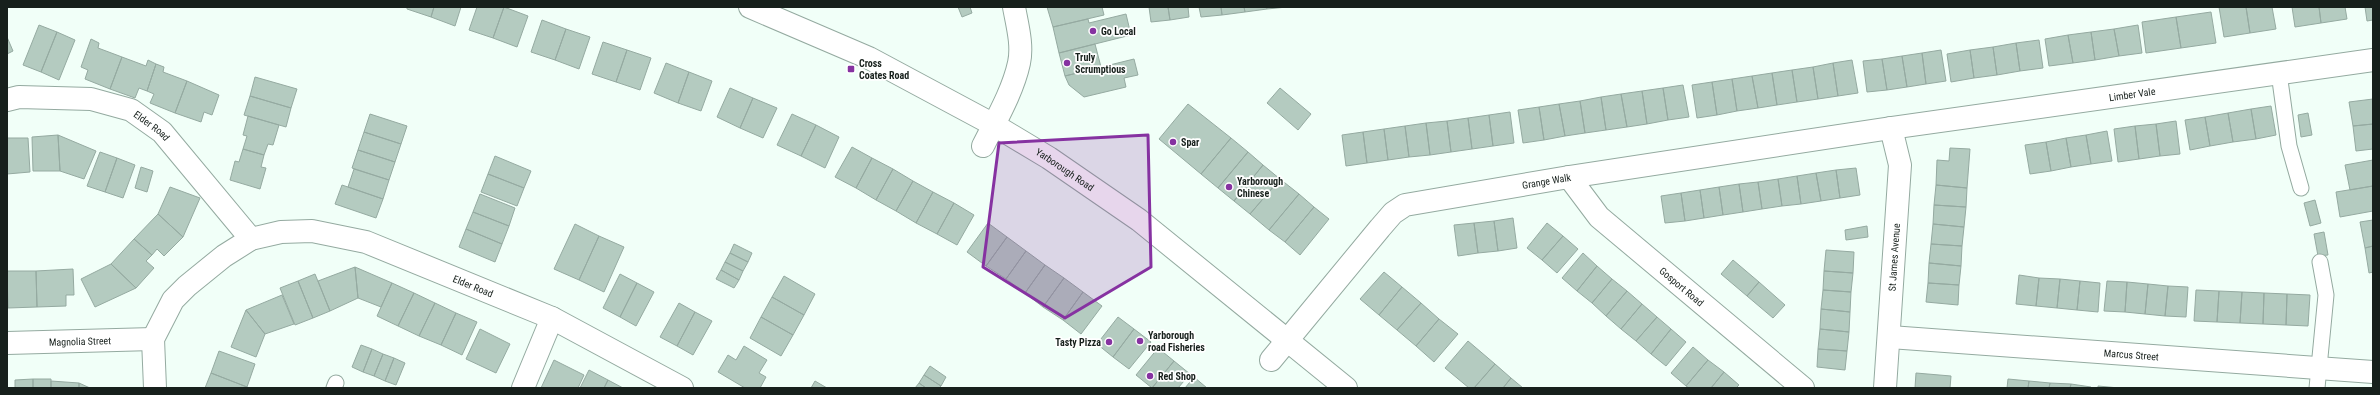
<svg xmlns="http://www.w3.org/2000/svg" width="2380" height="395" font-family="'Roboto Condensed',sans-serif">
  <style>
    .building { fill: #b4cbc0; stroke: #95aaa1 }
    .lines { fill: none; stroke-linecap: round; stroke-linejoin: round }
    .lane-casing { stroke: #94aaa0; stroke-width: 17 }
    .street-casing { stroke: #94aaa0; stroke-width: 24 }
    .primary-casing { stroke: #94aaa0; stroke-width: 24 }
    .lane { stroke: #fff; stroke-width: 15 }
    .street { stroke: #fff; stroke-width: 22 }
    .primary { stroke: #fff; stroke-width: 22 }
    .marked { fill: #8632a1; fill-opacity: 0.2; stroke: #8632a1; stroke-width: 3; stroke-linejoin: round }
    .poi-dot { fill: #8632a1; stroke: #fff; stroke-width: 1.5 }
    .labels { text-anchor: middle; dominant-baseline: central; stroke-width: 3.5; stroke-linejoin: round; paint-order: stroke }
    .poi-label { font-size: 10px; font-weight: bold; fill: #17201c; stroke: #fff; text-anchor: start }
    .street-label { font-size: 10px; fill: #17201c; stroke: #fff }
  </style>
  <rect width="100%" height="100%" fill="#f1fff8"/>
  <!-- building -->
  <path class="building" d="M407 7H434L431 17 407 9Z
    M434 7H461L455 26 431 17Z
    M477 7H504L493 38 469 30Z
    M504 7 528 16 517 47 493 38Z
    M958 7H970L972 13 962 17Z
    M1047 7H1102L1104 15 1053 27Z
    M1149 7H1168L1170 20 1151 22Z
    M1168 7H1188L1189 17 1170 20Z
    M1199 7H1221L1222 15 1201 17Z
    M1221 7H1244L1245 12 1222 15Z
    M1244 7H1266L1267 9 1245 12Z
    M1266 7H1287L1267 9Z
    M2219 7H2246L2250 33 2224 37Z
    M2246 7H2272L2276 29 2250 33Z
    M2292 7H2319L2321 23 2295 27Z
    M2319 7H2345L2347 19 2321 23Z
    M2365 7H2373V20L2367 21Z
    M2211 12 2216 43 2181 48 2176 17Z
    M1126 14 1131 35 1059 53 1053 27 1088 19 1089 23Z
    M2176 17 2181 48 2146 53 2142 22Z
    M542 20 566 29 555 60 531 52Z
    M39 25 57 32 41 72 23 65Z
    M2138 25 2142 53 2119 56 2114 29Z
    M566 29 590 37 579 69 555 60Z
    M2114 29 2119 56 2095 60 2091 32Z
    M57 32 75 40 59 80 41 72Z
    M2091 32 2095 60 2073 63 2068 35Z
    M2068 35 2073 63 2049 66 2045 39Z
    M7 37 13 51 7 54Z
    M91 39 99 43 98 48 122 57 110 89 85 79 88 70 81 67Z
    M2039 40 2043 68 2020 71 2016 43Z
    M603 42 627 50 616 82 592 74Z
    M2016 43 2020 71 1997 75 1993 47Z
    M1095 44 1101 67 1065 76 1059 53Z
    M1993 47 1997 75 1974 78 1970 50Z
    M627 50 651 58 640 90 616 82Z
    M1941 50 1946 81 1926 84 1922 53Z
    M1970 50 1974 78 1951 82 1947 54Z
    M1922 53 1926 84 1907 87 1902 56Z
    M1902 56 1907 87 1887 90 1882 59Z
    M122 57 146 66 148 60 156 64 147 91 139 88 135 98 110 89Z
    M1134 59 1138 75 1124 78 1126 87 1084 97 1069 85 1065 76Z
    M1882 59 1887 90 1867 92 1863 61Z
    M1852 60 1858 93 1838 96 1833 63Z
    M666 63 689 72 678 103 654 93Z
    M1833 63 1838 96 1818 99 1813 67Z
    M156 64 164 67 163 72 187 81 175 113 150 103 154 94 147 91Z
    M1813 67 1818 99 1797 102 1792 70Z
    M1792 70 1797 102 1777 105 1772 73Z
    M689 72 712 81 701 111 678 103Z
    M1772 73 1777 105 1758 108 1752 76Z
    M1752 76 1758 108 1737 111 1732 79Z
    M255 77 297 89 291 108 250 96Z
    M1732 79 1737 111 1717 115 1712 82Z
    M187 81 219 95 212 115 204 112 201 122 175 113Z
    M1712 82 1717 115 1697 118 1692 85Z
    M1683 85 1689 117 1668 120 1663 88Z
    M730 88 753 98 740 128 717 117Z
    M1280 88 1311 114 1298 130 1267 103Z
    M1663 88 1668 120 1647 124 1642 91Z
    M1642 91 1647 124 1627 127 1621 94Z
    M1621 94 1627 127 1606 130 1601 97Z
    M250 96 291 108 286 127 244 115Z
    M1601 97 1606 130 1585 133 1580 101Z
    M753 98 777 108 763 138 740 128Z
    M2373 99V124L2353 126 2349 102Z
    M1580 101 1585 133 1565 136 1559 104Z
    M1188 104 1231 138 1201 174 1159 139Z
    M1559 104 1565 136 1544 140 1539 107Z
    M2271 106 2276 135 2256 139 2251 109Z
    M1539 107 1544 140 1523 143 1518 110Z
    M2251 109 2256 139 2233 142 2228 113Z
    M1510 112 1514 143 1493 146 1489 115Z
    M2228 113 2233 142 2210 146 2205 117Z
    M2308 113 2312 135 2301 137 2298 115Z
    M370 114 407 126 401 144 364 132Z
    M792 114 816 125 801 156 777 145Z
    M1489 115 1493 146 1472 149 1468 118Z
    M248 116 279 125 273 145 268 144 264 155 243 149 247 136 243 135Z
    M2205 117 2210 146 2190 150 2185 120Z
    M1468 118 1472 149 1451 152 1447 121Z
    M1447 121 1451 152 1430 155 1426 123Z
    M2176 121 2180 154 2160 156 2156 124Z
    M1426 123 1430 155 1409 157 1405 126Z
    M2156 124 2160 156 2139 159 2135 126Z
    M2373 124V149L2356 151 2353 126Z
    M816 125 839 137 825 168 801 156Z
    M1405 126 1409 157 1388 160 1384 129Z
    M2135 126 2139 159 2118 162 2114 129Z
    M1384 129 1388 160 1367 163 1363 132Z
    M2107 131 2112 161 2091 164 2086 135Z
    M364 132 401 144 395 162 358 150Z
    M1363 132 1367 163 1346 166 1342 135Z
    M58 135 60 171H33L32 137Z
    M58 135 96 151 84 179 60 171Z
    M2086 135 2091 164 2071 167 2066 138Z
    M7 138H28L30 172 7 174Z
    M1231 138 1248 152 1218 188 1201 174Z
    M2066 138 2071 167 2051 171 2046 142Z
    M2046 142 2051 171 2030 174 2025 145Z
    M852 147 872 158 856 188 835 177Z
    M1950 148 1970 149 1967 188 1936 185 1937 160 1949 161Z
    M243 149 264 155 261 167 266 168 260 189 230 180 235 161 239 162Z
    M358 150 395 162 389 180 352 168Z
    M100 152 117 158 105 192 87 186Z
    M1248 152 1263 165 1234 201 1218 188Z
    M495 156 531 171 524 188 488 174Z
    M117 158 135 165 123 198 105 192Z
    M872 158 893 169 876 200 856 188Z
    M2373 160V186L2350 190 2345 165Z
    M1263 165 1280 179 1250 214 1234 201Z
    M141 167 153 171 147 192 135 188Z
    M1856 168 1860 195 1840 198 1836 170Z
    M354 169 389 180 383 199 348 187Z
    M893 169 913 181 896 211 876 200Z
    M1836 170 1840 198 1821 201 1816 173Z
    M1816 173 1821 201 1801 204 1797 176Z
    M488 174 524 188 517 206 481 192Z
    M1797 176 1801 204 1782 206 1778 179Z
    M1280 179 1299 194 1269 230 1250 214Z
    M1778 179 1782 206 1762 209 1758 182Z
    M913 181 933 192 916 223 896 211Z
    M1758 182 1762 209 1743 212 1739 184Z
    M1739 184 1743 212 1723 215 1719 187Z
    M342 185 383 199 376 218 335 204Z
    M1936 185 1967 188 1966 207 1934 205Z
    M2373 186V211L2340 217 2336 192Z
    M170 187 200 198 183 237 158 214Z
    M1719 187 1723 215 1704 218 1700 190Z
    M1700 190 1704 218 1685 221 1681 193Z
    M933 192 954 203 937 234 916 223Z
    M1681 193 1685 221 1665 223 1661 196Z
    M480 194 515 208 509 226 473 212Z
    M1299 194 1314 207 1285 242 1269 230Z
    M2315 200 2321 223 2310 226 2304 203Z
    M954 203 974 215 957 245 937 234Z
    M1934 205 1966 207 1964 227 1933 224Z
    M1314 207 1329 219 1300 255 1285 242Z
    M473 212 509 226 502 244 466 229Z
    M158 214 183 237 164 256 157 249 152 255 134 239Z
    M1513 218 1517 248 1498 251 1494 221Z
    M2373 220V246L2365 248 2360 222Z
    M1494 221 1498 251 1478 253 1474 223Z
    M988 223 1007 237 986 266 967 252Z
    M1474 223 1478 253 1458 256 1454 225Z
    M1547 223 1563 236 1542 260 1527 248Z
    M575 224 599 236 579 280 554 269Z
    M1933 224 1964 227 1962 246 1931 244Z
    M1867 226 1868 237 1846 240 1845 230Z
    M466 229 502 244 495 262 459 247Z
    M2324 232 2328 255 2318 256 2314 234Z
    M599 236 624 247 604 292 579 280Z
    M1563 236 1578 249 1557 273 1542 260Z
    M1007 237 1026 251 1006 279 986 266Z
    M134 239 152 255 146 261 154 268 136 288 111 264Z
    M734 244 752 253 748 262 730 253Z
    M1931 244 1962 246 1961 266 1929 263Z
    M2373 246V272L2369 273 2365 248Z
    M1826 250 1854 252 1853 273 1824 271Z
    M1026 251 1045 265 1025 293 1006 279Z
    M730 253 748 262 743 271 725 262Z
    M1583 253 1597 266 1577 291 1562 278Z
    M1733 260 1759 282 1747 296 1721 274Z
    M725 262 743 271 739 280 721 270Z
    M1929 263 1961 266 1959 285 1928 283Z
    M111 264 136 288 95 307 81 279Z
    M1045 265 1064 278 1043 307 1025 293Z
    M1597 266 1612 279 1592 303 1577 291Z
    M355 267 358 298 330 311 318 281Z
    M355 267 392 283 381 307 358 298Z
    M73 269 74 295H66V306L37 307 36 271Z
    M721 270 739 280 734 288 716 279Z
    M7 271H36L37 307 8 308Z
    M1824 271 1853 273 1851 292 1823 290Z
    M1384 272 1402 287 1379 315 1360 299Z
    M315 274 330 311 313 318 298 281Z
    M620 274 637 283 620 317 603 308Z
    M2019 275 2039 278 2036 306 2016 304Z
    M784 276 815 294 804 315 772 297Z
    M1064 278 1083 292 1063 320 1043 307Z
    M2039 278 2060 279 2057 308 2036 306Z
    M1612 279 1627 291 1606 316 1592 303Z
    M2060 279 2080 281 2077 310 2057 308Z
    M298 281 313 318 295 325 280 288Z
    M2080 281 2100 283 2098 312 2077 310Z
    M2107 281 2127 282 2125 312 2104 311Z
    M1759 282 1785 305 1773 318 1747 296Z
    M2127 282 2148 284 2145 314 2125 312Z
    M392 283 414 293 398 326 377 316Z
    M637 283 654 292 636 326 620 317Z
    M1928 283 1959 285 1958 305 1926 302Z
    M2148 284 2168 286 2165 316 2145 314Z
    M2168 286 2188 287 2186 317 2165 316Z
    M1402 287 1421 303 1397 330 1379 315Z
    M1823 290 1851 292 1850 312 1821 309Z
    M2196 290 2219 291 2217 322 2194 321Z
    M1627 291 1642 304 1621 329 1606 316Z
    M2219 291 2242 292 2240 323 2217 322Z
    M1083 292 1102 306 1081 334 1063 320Z
    M2242 292 2264 293 2263 324 2240 323Z
    M414 293 435 303 419 336 398 326Z
    M2264 293 2287 294 2286 325 2263 324Z
    M2287 294 2310 295 2308 326 2286 325Z
    M282 295 294 324 265 334 246 310Z
    M772 297 804 315 793 335 761 317Z
    M435 303 456 313 441 345 419 336Z
    M679 303 695 312 677 346 660 337Z
    M1421 303 1439 319 1416 346 1397 330Z
    M1642 304 1657 317 1636 341 1621 329Z
    M1821 309 1850 312 1849 332 1820 329Z
    M246 310 265 334 256 357 231 347Z
    M695 312 712 321 693 355 677 346Z
    M456 313 477 322 462 355 441 345Z
    M761 317 793 335 781 356 750 338Z
    M1118 317 1134 329 1113 357 1097 344Z
    M1657 317 1671 329 1651 354 1636 341Z
    M1439 319 1458 334 1434 362 1416 346Z
    M480 329 510 344 496 373 466 359Z
    M1134 329 1151 342 1129 369 1113 357Z
    M1671 329 1686 342 1666 366 1651 354Z
    M1820 329 1849 332 1847 351 1818 349Z
    M1468 341 1495 364 1474 388H1469L1445 368Z
    M361 345 372 349 363 372 352 367Z
    M744 346 767 360 759 373 766 377 760 388H745L718 372 728 355 736 360Z
    M1693 347 1708 360 1686 386 1671 373Z
    M1158 348 1174 361 1152 388 1136 375Z
    M372 349 383 354 374 376 363 372Z
    M1818 349 1847 351 1845 370 1817 367Z
    M219 351 255 364 247 387 211 373Z
    M383 354 394 358 385 381 374 376Z
    M394 358 405 363 396 385 385 381Z
    M554 360 584 375 578 388H541Z
    M1708 360 1724 372 1711 388H1689L1686 386Z
    M1174 361 1190 374 1178 388H1152Z
    M1495 364 1511 378 1503 388H1474Z
    M930 366 946 377 941 386 924 375Z
    M589 370 608 380 604 388H580Z
    M1724 372 1739 385 1736 388H1711Z
    M211 373 247 387V388H205Z
    M1916 373 1951 376 1950 388H1915Z
    M924 375 941 386 939 388H926L919 383Z
    M1194 377 1207 388H1185Z
    M1511 378 1523 388H1503Z
    M33 379V388H15V380Z
    M33 379H51V388H33Z
    M2008 379 2029 381 2028 388H2007Z
    M608 380 623 388H604Z
    M51 381 79 383V388H51Z
    M815 381 827 388H811Z
    M2029 381 2050 383 2049 388H2028Z
    M79 383 90 388H79Z
    M919 383 926 388H915Z
    M2050 383 2071 384 2070 388H2049Z
    M2071 384 2091 387V388H2070Z
    M2098 386 2119 388H2098Z"/>
  <g class="lines">
    <defs>
      <path id="lane" d="M2279 73 2289 146 2301 188
        M334 388 336 383
        M2317 388 2326 295 2320 262"/>
      <g id="street">
        <path id="s1" d="M7 100 19 97 91 99 131 110 162 132 251 239"/>
        <path d="M983 146C996 120 1013 91 1019 63 1023 45 1017 24 1014 7"/>
        <path id="s2" d="M1569 177 1599 217 1803 388"/>
        <path id="s3" d="M1890 337 2373 372"/>
        <path id="s4" d="M7 343 153 339"/>
        <path id="s5" d="M1271 360 1380 228 1393 213 1405 205 1569 177 1891 128 2373 60"/>
        <path id="s6" d="M155 388 153 339 173 300 187 286 224 256 251 239 281 232 312 231 366 242 552 318 682 388"/>
        <path d="M523 388 552 318"/>
        <path id="s7" d="M1885 388 1900 165 1891 128"/>
      </g>
      <g id="primary">
        <path id="s8" d="M750 7 869 58 994 125 1049 158 1139 220 1346 388"/>
      </g>
    </defs>
    <!-- lane casing -->
    <use href="#lane" class="lane-casing"/>
    <!-- street casing -->
    <use href="#street" class="street-casing"/>
    <!-- primary casing -->
    <use href="#primary" class="primary-casing"/>
    <!-- lane -->
    <use href="#lane" class="lane"/>
    <!-- street -->
    <use href="#street" class="street"/>
    <!-- primary -->
    <use href="#primary" class="primary"/>
  </g>
  <!-- marked area -->
  <path class="marked" d="M1148 135 1151 267 1065 318 983 267 999 143Z"/>
  <!-- markers -->
  <g class="poi-dot">
    <circle cx="1093" cy="31" r="4"/>
    <circle cx="1067" cy="63" r="4"/>
    <rect x="847" y="65" width="8" height="8" rx="2"/>
    <circle cx="1173" cy="142" r="4"/>
    <circle cx="1229" cy="187" r="4"/>
    <circle cx="1140" cy="341" r="4"/>
    <circle cx="1109" cy="342" r="4"/>
    <circle cx="1150" cy="376" r="4"/>
  </g>
  <g class="labels">
    <!-- poi labels -->
    <g class="poi-label">
      <text x="1101" y="31">Go Local</text>
      <text x="1075" y="57">Truly<tspan x="1075" dy="12">Scrumptious</tspan></text>
      <text x="859" y="63">Cross<tspan x="859" dy="12">Coates Road</tspan></text>
      <text x="1181" y="142">Spar</text>
      <text x="1237" y="181">Yarborough<tspan x="1237" dy="12">Chinese</tspan></text>
      <text x="1148" y="335">Yarborough<tspan x="1148" dy="12">road Fisheries</tspan></text>
      <text x="1101" y="342" text-anchor="end">Tasty Pizza</text>
      <text x="1158" y="376">Red Shop</text>
    </g>
    <!-- street labels -->
    <g class="street-label">
      <text stroke="none"><textPath href="#s5" startOffset="941">Limber Vale</textPath></text>
      <text stroke="none"><textPath href="#s1" startOffset="152">Elder Road</textPath></text>
      <text stroke="none"><textPath href="#s8" startOffset="355">Yarborough Road</textPath></text>
      <text stroke="none"><textPath href="#s5" startOffset="349">Grange Walk</textPath></text>
      <text stroke="none"><textPath href="#s7" startOffset="131">St James Avenue</textPath></text>
      <text stroke="none"><textPath href="#s6" startOffset="425">Elder Road</textPath></text>
      <text stroke="none"><textPath href="#s2" startOffset="158">Gosport Road</textPath></text>
      <text stroke="none"><textPath href="#s4" startOffset="73">Magnolia Street</textPath></text>
      <text stroke="none"><textPath href="#s3" startOffset="242">Marcus Street</textPath></text>
    </g>
  </g>
  <!-- border -->
  <rect width="2380" height="395" fill="none" stroke="#17201c" stroke-width="16"/>
</svg>
